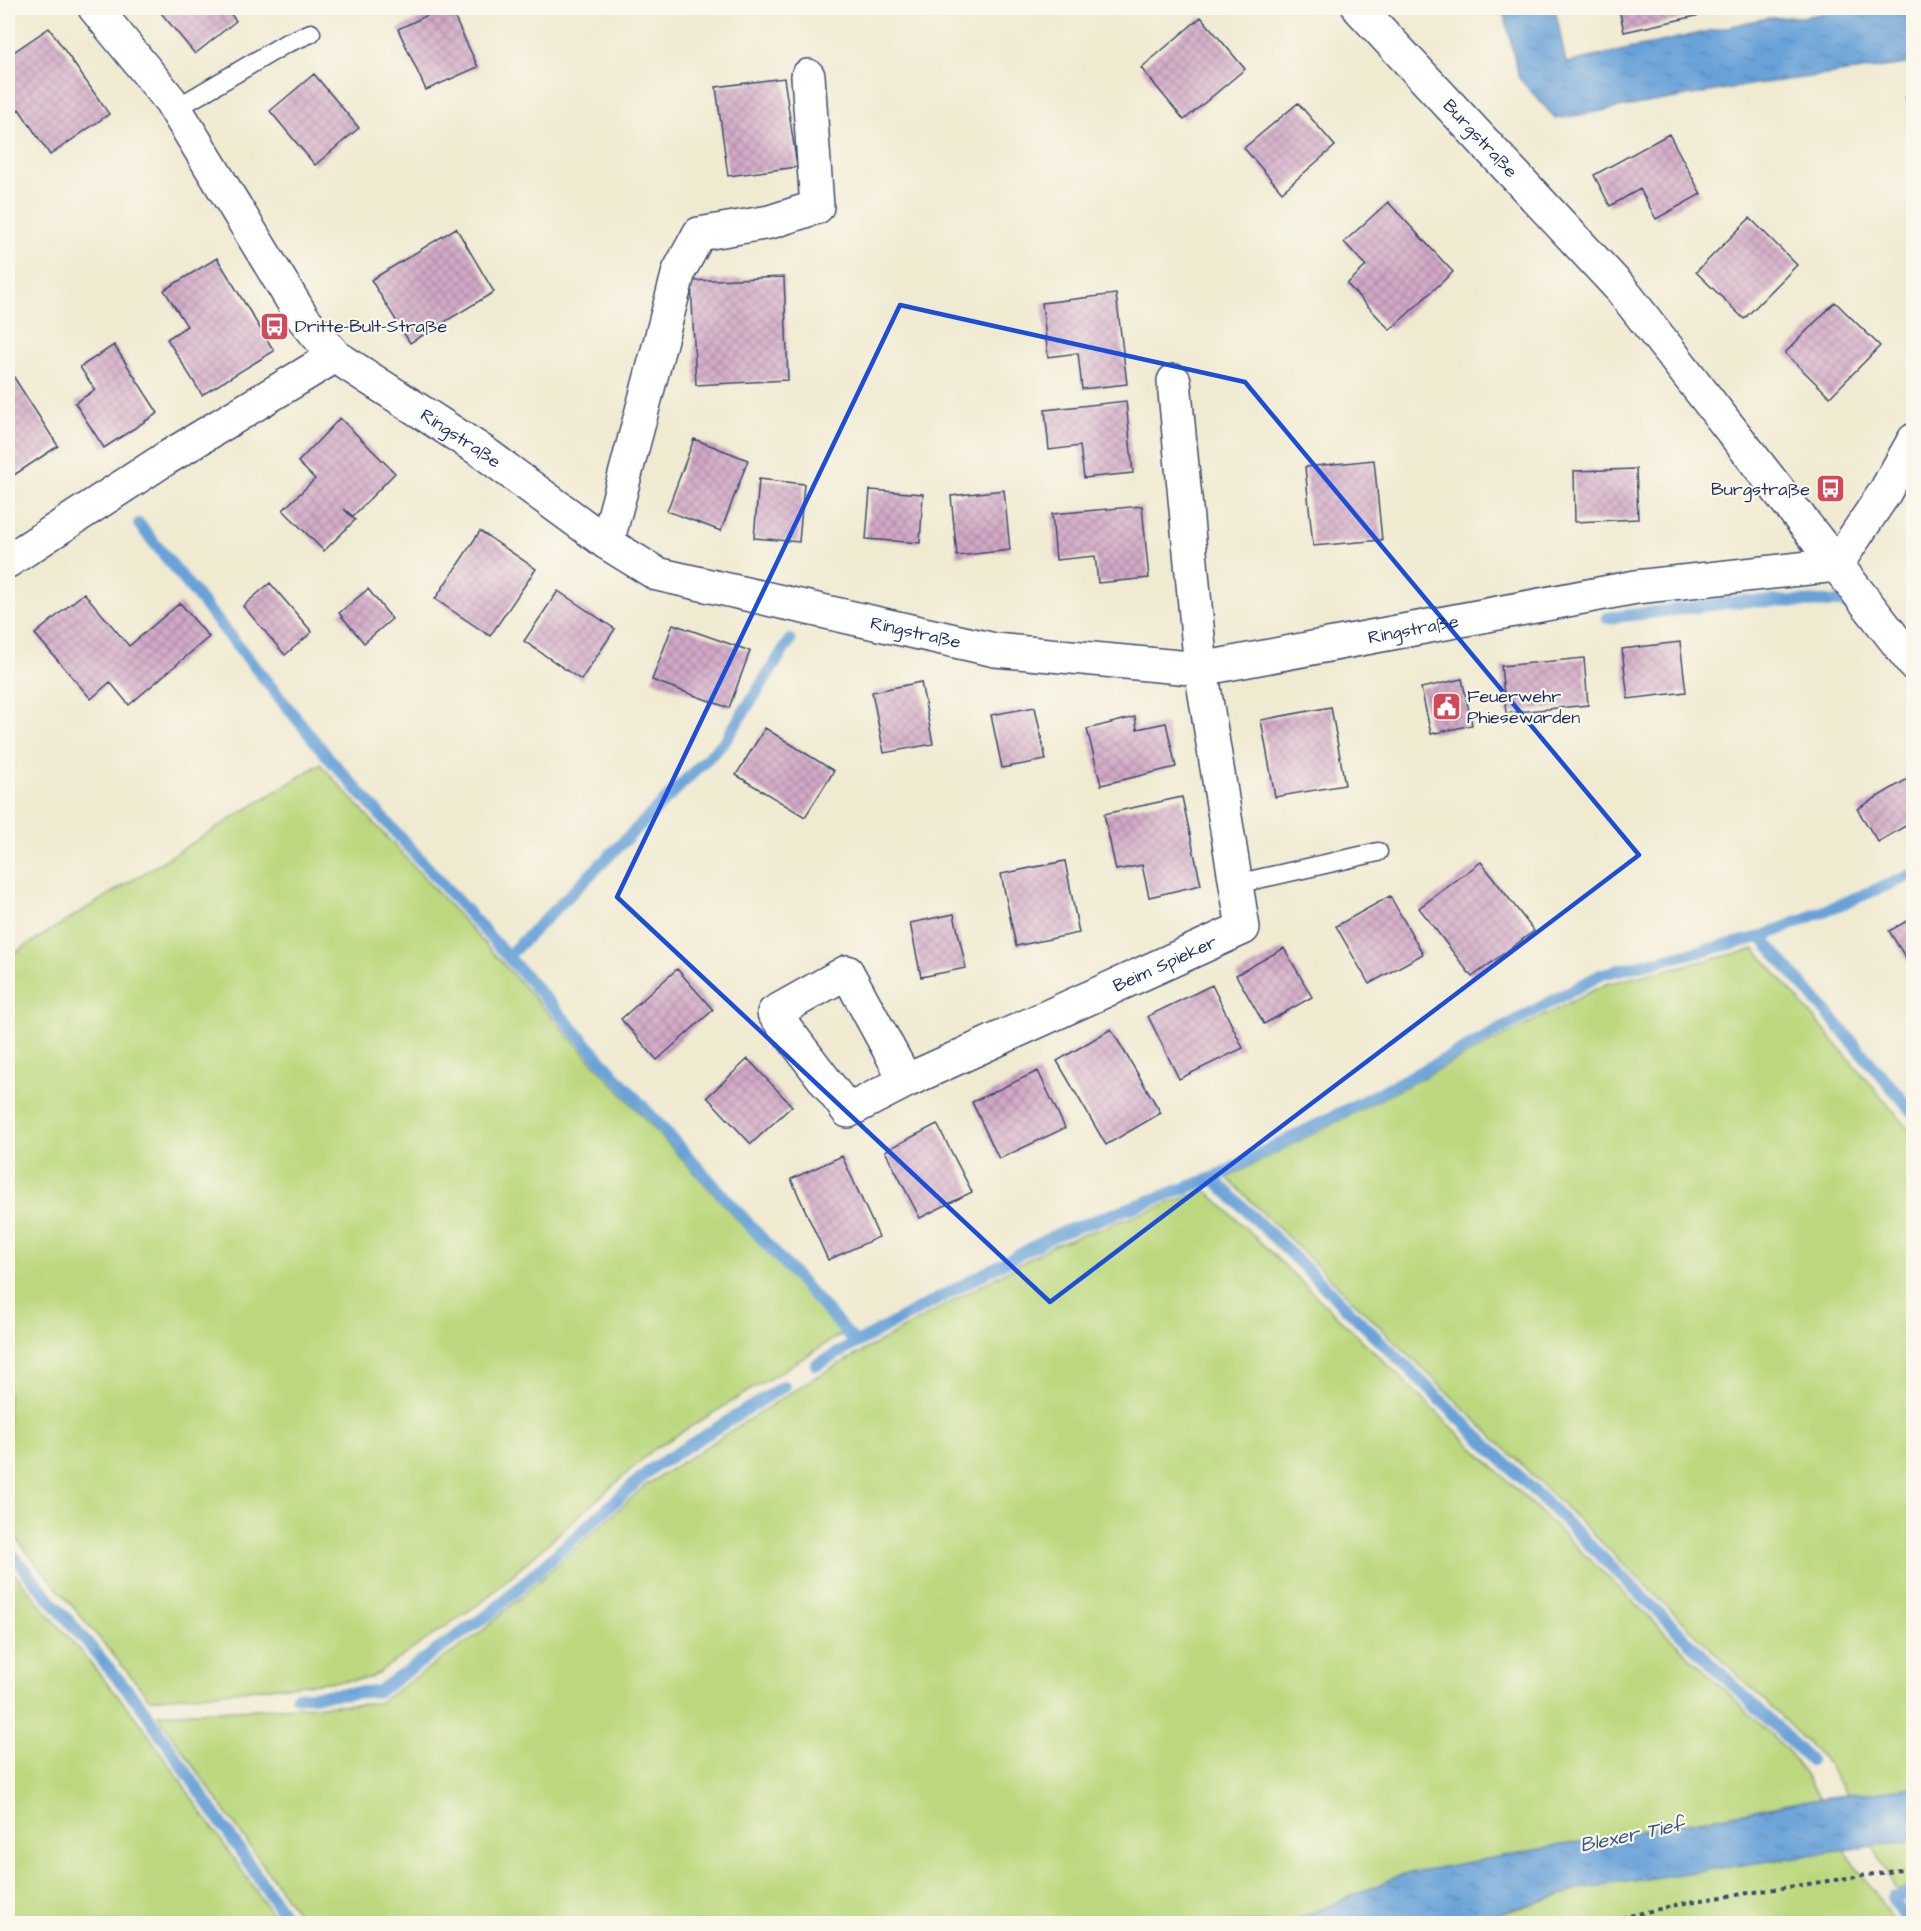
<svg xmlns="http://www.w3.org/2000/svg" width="1921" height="1931" font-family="'Architects Daughter',sans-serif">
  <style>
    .green { fill: #bbd87e; stroke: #6b846e; stroke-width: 1.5 }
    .water { fill: url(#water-ripples); stroke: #42689b; stroke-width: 1.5 }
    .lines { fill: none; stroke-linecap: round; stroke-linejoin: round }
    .stream { stroke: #69a2d8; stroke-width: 12 }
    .building { fill: url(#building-cross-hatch) }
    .lane-casing { stroke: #3b4b6f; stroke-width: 21 }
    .street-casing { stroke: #3b4b6f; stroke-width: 36 }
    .path { stroke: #3b4b6f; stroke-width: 4; stroke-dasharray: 4.5 4.5; stroke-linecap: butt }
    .lane { stroke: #fff; stroke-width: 18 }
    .street { stroke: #fff; stroke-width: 33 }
    .marked { fill: none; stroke: #1d4ed8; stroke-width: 4.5; stroke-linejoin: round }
    .labels { text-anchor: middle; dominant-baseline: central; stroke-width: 4.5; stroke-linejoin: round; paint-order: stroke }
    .street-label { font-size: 18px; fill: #1b2f5e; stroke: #fbf7ec }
    .poi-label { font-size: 18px; fill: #1b2f5e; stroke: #fbf7ec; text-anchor: start }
    .water-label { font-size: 20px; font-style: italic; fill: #365789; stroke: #fbf7ec }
  </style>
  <defs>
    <pattern id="water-ripples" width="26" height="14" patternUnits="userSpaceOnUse" patternTransform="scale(1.5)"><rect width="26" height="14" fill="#69a2d8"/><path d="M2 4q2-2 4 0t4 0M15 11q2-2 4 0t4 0" fill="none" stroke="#5684b2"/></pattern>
    <pattern id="building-cross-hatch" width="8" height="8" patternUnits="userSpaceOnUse" patternTransform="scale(1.5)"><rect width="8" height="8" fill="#d2a9c6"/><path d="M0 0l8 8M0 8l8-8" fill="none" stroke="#aa8aa4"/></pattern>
  </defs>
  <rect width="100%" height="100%" fill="#fbf7ec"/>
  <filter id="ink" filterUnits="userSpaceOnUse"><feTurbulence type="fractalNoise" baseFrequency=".0167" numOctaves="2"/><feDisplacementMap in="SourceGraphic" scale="12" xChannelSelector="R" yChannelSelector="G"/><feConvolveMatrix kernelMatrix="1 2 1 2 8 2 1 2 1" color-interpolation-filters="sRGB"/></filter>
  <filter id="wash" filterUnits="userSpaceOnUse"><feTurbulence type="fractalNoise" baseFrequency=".008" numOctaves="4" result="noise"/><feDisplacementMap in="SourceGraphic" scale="24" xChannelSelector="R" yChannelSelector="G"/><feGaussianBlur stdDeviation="1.35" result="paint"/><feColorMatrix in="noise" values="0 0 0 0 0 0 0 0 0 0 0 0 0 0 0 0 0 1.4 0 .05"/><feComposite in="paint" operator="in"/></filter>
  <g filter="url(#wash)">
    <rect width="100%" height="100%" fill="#f0ead1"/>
    <!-- green -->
    <path class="green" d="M320 764 842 1334 654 1449 483 1601 370 1678 150 1699 8 1529V957Z
      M1755 949 1913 1134V1787L1847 1796 1824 1759 1227 1178 1606 984Z
      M1206 1190 1788 1751 1821 1798 1404 1874 1289 1923H304L157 1714 378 1703 479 1634 646 1485 809 1381 1054 1245Z
      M8 1566 139 1721 278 1923H8Z
      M1913 1840V1887L1896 1890 1873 1846Z
      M1844 1849 1895 1923 1468 1924 1584 1888Z"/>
    <!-- water -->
    <path class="water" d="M1503 8H1555L1566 63 1768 18 1803 17 1851 8H1913V63L1749 85 1556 119 1519 78Z
      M1913 1787V1840L1584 1888 1468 1923H1289L1404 1874 1821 1798Z"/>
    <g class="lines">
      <!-- stream -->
      <path class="stream" d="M139 524 327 756 856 1343
        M1607 618 1744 601 1843 602 1858 614
        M1761 937 1914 1113
        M508 956 725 741 790 640
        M1213 1178 1810 1760
        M816 1365 1055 1235 1213 1178 1453 1055 1602 974 1761 937 1914 874
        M8 1550 142 1707 290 1924
        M297 1697 379 1691 492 1612 651 1469 784 1386
        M1910 1924 1892 1898 1914 1894"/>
    </g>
    <g id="blocks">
      <!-- building -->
      <path class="building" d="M157 8H226L236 21 195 54Z
        M443 8H450L478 67 426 90 398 29Z
        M1619 8H1732L1624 32Z
        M1201 17 1245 69 1184 120 1141 68Z
        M49 28 109 114 50 155 19 109 8 117V56Z
        M314 74 359 128 315 165 270 111Z
        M784 78 797 167 728 176 716 87Z
        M1914 96V130H1912L1906 97Z
        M1298 103 1335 146 1282 192 1244 148Z
        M1669 134 1701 194 1656 219 1640 189 1610 206 1594 175Z
        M1388 202 1453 272 1390 330 1347 284 1366 266 1344 242Z
        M1750 218 1797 265 1744 319 1696 272Z
        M456 228 494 292 410 343 371 280Z
        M217 258 274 351 202 395 167 339 187 326 164 290Z
        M784 277 788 380 696 385 691 281Z
        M1116 294 1127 384 1082 389 1078 353 1048 357 1042 303Z
        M1835 302 1880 346 1830 397 1785 353Z
        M114 345 158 413 104 448 75 403 95 390 80 367Z
        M8 368 58 446 8 479Z
        M1126 401 1133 473 1084 478 1080 446 1049 450 1045 410Z
        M340 418 395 473 353 516 344 509 355 520 324 551 283 510 315 479 298 462Z
        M694 439 748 460 721 531 667 511Z
        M1374 460 1382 540 1313 546 1305 467Z
        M1636 469 1638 519 1575 522 1574 471Z
        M759 479 804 484 799 542 754 538Z
        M870 490 923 494 920 543 866 539Z
        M1004 490 1010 550 957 556 951 496Z
        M1142 506 1149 578 1098 583 1095 556 1056 560 1052 514Z
        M480 531 536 569 490 636 435 599Z
        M270 583 312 632 285 655 243 606Z
        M368 589 392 619 364 643 339 613Z
        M558 591 615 629 581 680 524 641Z
        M84 593 129 646 180 603 209 637 129 705 110 682 91 699 35 634Z
        M673 624 750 651 729 708 652 680Z
        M1680 642 1686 692 1628 699 1622 649Z
        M1584 658 1588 705 1506 713 1501 666Z
        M1462 679 1472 725 1431 734 1421 688Z
        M921 682 933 744 884 753 872 692Z
        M1035 707 1046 760 1002 768 991 715Z
        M1331 707 1345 785 1275 797 1261 720Z
        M1135 717 1137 729 1166 723 1176 767 1101 785 1087 729Z
        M765 728 834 771 805 817 736 775Z
        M1914 775V821L1878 842 1857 809Z
        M1182 797 1201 885 1149 897 1142 865 1116 870 1104 814Z
        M1065 861 1079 933 1016 946 1001 874Z
        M1481 862 1534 931 1472 977 1419 908Z
        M1390 896 1423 954 1369 984 1336 926Z
        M954 914 966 968 921 977 910 923Z
        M1914 917V971L1889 931Z
        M1284 948 1312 997 1264 1024 1236 975Z
        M677 969 713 1010 657 1060 621 1019Z
        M1212 985 1243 1048 1179 1079 1148 1016Z
        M1111 1029 1161 1113 1106 1145 1057 1061Z
        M748 1059 792 1106 751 1144 707 1097Z
        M1038 1071 1065 1128 999 1159 972 1102Z
        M937 1124 972 1192 920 1218 885 1151Z
        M842 1156 879 1237 828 1260 791 1179Z"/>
    </g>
  </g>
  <g filter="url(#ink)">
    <use href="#blocks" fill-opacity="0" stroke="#3b4b6f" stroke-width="1.5"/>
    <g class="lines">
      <defs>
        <path id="lane" d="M175 109 285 44 311 33
          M1236 884 1378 852"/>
        <g id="street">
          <path id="s1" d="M95 8 170 100 303 318 335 356 483 452 607 543 657 574 995 650 1201 669 1636 587 1836 565"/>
          <path id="s2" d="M1359 8 1621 289 1914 664"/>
          <path d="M607 543 679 271 699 234 770 222 817 207 808 76"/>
          <path d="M8 561 165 459 335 356"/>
          <path d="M1836 565 1885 492 1914 440"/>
          <path id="s3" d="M906 1081 847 972 774 1013 848 1111 906 1081 1243 928 1201 669 1174 381"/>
        </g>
      </defs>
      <!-- lane casing -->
      <use href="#lane" class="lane-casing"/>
      <!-- street casing -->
      <use href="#street" class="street-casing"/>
      <!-- path -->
      <path class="path" d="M1595 1924 1689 1902 1914 1868"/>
      <!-- lane -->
      <use href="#lane" class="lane"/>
      <!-- street -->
      <use href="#street" class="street"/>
    </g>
  </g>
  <!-- marked area -->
  <path class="marked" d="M900 305 1245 382 1639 855 1050 1302 617 897Z"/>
  <!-- icons -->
  <defs>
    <symbol id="bus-square" viewBox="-11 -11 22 22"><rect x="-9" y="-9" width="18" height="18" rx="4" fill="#d1495b" stroke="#fbf7ec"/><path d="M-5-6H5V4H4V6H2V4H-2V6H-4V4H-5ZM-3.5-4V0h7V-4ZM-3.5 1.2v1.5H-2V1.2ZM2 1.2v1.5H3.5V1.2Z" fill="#fff"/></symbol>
    <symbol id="civic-square" viewBox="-11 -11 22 22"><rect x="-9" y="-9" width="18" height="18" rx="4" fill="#d1495b" stroke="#fbf7ec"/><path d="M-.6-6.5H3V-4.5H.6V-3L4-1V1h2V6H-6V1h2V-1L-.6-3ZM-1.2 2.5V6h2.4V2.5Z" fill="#fff"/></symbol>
  </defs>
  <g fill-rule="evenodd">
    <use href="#bus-square" x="258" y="310" width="33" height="33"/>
    <use href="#bus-square" x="1814" y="472" width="33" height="33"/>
    <use href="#civic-square" x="1430" y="690" width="33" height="33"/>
  </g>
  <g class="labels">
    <!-- street labels -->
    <g class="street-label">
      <text stroke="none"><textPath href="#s2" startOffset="178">Burgstraße</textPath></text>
      <text stroke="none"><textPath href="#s1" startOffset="574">Ringstraße</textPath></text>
      <text stroke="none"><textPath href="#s1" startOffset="1582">Ringstraße</textPath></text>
      <text stroke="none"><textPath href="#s1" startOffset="1078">Ringstraße</textPath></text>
      <text stroke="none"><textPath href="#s3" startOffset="680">Beim Spieker</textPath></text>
    </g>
    <!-- poi labels -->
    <g class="poi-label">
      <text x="295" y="326">Dritte-Bult-Straße</text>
      <text x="1810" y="489" text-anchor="end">Burgstraße</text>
      <text x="1467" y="696">Feuerwehr<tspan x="1467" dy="21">Phiesewarden</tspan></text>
    </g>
    <!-- water labels -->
    <g class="water-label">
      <text transform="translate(1632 1835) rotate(-12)">Blexer Tief</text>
    </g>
  </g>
  <!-- margin -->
  <rect width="1921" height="1931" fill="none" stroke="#fbf7ec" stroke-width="30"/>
</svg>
